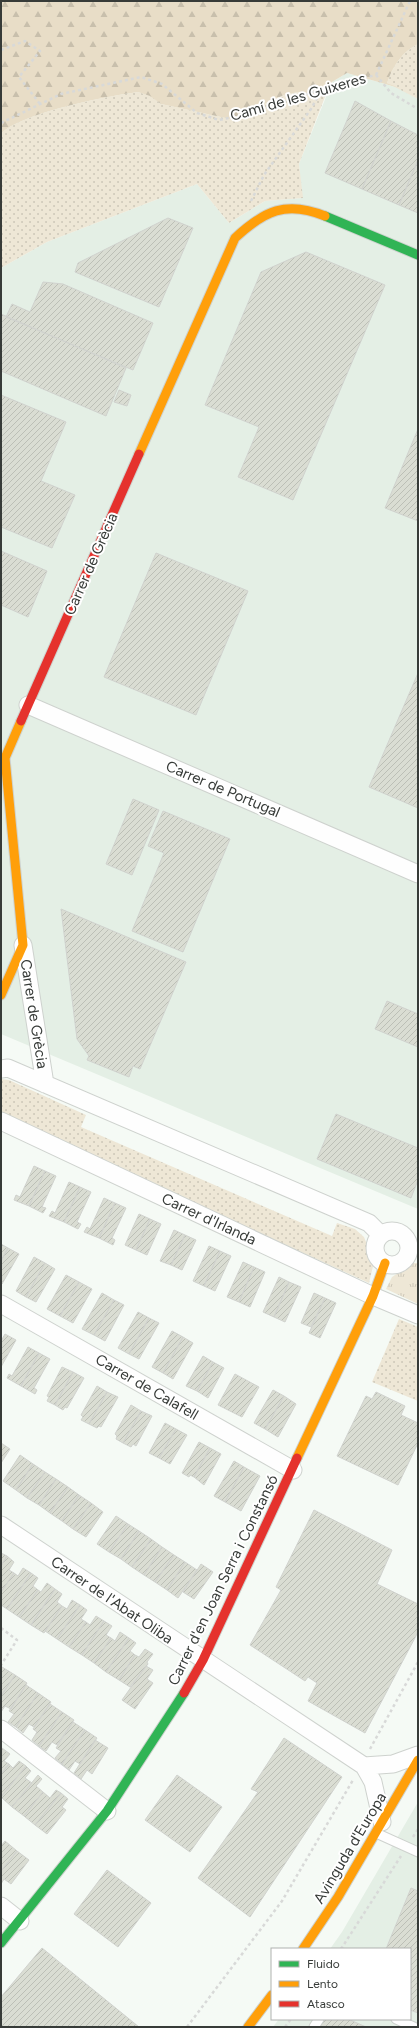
<svg xmlns="http://www.w3.org/2000/svg" width="419" height="2028" font-family="Figtree,sans-serif">
  <style>
    .built { fill: #e4efe5 }
    .grass { fill: url(#grass-dots) }
    .forest { fill: url(#forest-firs) }
    .park { fill: url(#park-tufts) }
    .building { fill: url(#building-hatch); stroke: #d0d2ce }
    .lines { fill: none; stroke-linecap: round; stroke-linejoin: round }
    .lane-casing { stroke: #ced2ce; stroke-width: 11 }
    .street-casing { stroke: #ced2ce; stroke-width: 19 }
    .fast-casing { stroke: #ced2ce; stroke-width: 11 }
    .slow-casing { stroke: #ced2ce; stroke-width: 11 }
    .jam-casing { stroke: #ced2ce; stroke-width: 11 }
    .path { stroke: #d8d9d8; stroke-width: 2.5; stroke-dasharray: 3 3; stroke-linecap: butt }
    .lane { stroke: #fefefe; stroke-width: 9 }
    .street { stroke: #fefefe; stroke-width: 17 }
    .fast { stroke: #30b455; stroke-width: 9 }
    .slow { stroke: #ff9f0a; stroke-width: 9 }
    .jam { stroke: #e5322d; stroke-width: 9 }
    .labels { text-anchor: middle; dominant-baseline: central; stroke-width: 4; stroke-linejoin: round; paint-order: stroke }
    .street-label { font-size: 15px; fill: #373b38; stroke: #fff }
  </style>
  <defs>
    <pattern id="grass-dots" width="8" height="8" patternUnits="userSpaceOnUse"><rect width="8" height="8" fill="#eee7d6"/><path d="M2 2h.1M6 6h.1" fill="none" stroke="#cdc7b8" stroke-width="1.8" stroke-linecap="round"/></pattern>
    <pattern id="forest-firs" width="22" height="20" patternUnits="userSpaceOnUse"><rect width="22" height="20" fill="#e8ddc7"/><path d="M5 1l3.5 6h-7zM16 11l3.5 6h-7z" fill="#c8bfac"/></pattern>
    <pattern id="park-tufts" width="24" height="20" patternUnits="userSpaceOnUse"><rect width="24" height="20" fill="#eee7d6"/><path d="M3 7l-1-3M5 7V3M7 7l1-3M15 17l-1-3M17 17v-4M19 17l1-3" fill="none" stroke="#cdc7b8"/></pattern>
    <pattern id="building-hatch" width="6" height="6" patternUnits="userSpaceOnUse"><rect width="6" height="6" fill="#daddd3"/><path d="M-1 1l2-2M0 6l6-6M5 7l2-2" fill="none" stroke="#bcbfb6"/></pattern>
  </defs>
  <rect width="100%" height="100%" fill="#f5faf5"/>
  <!-- built -->
  <path class="built" d="M347 73 399 88 418 99V1209L1 1034V268L47 242 197 184 229 223 265 201 302 198 299 164 332 82Z
    M418 1802V2027H273L279 2019H410V1949H330L342 1932Z"/>
  <!-- grass -->
  <path class="grass" d="M418 44V99L387 83C393 66 402 52 418 44Z
    M138 92 151 96 161 104 230 119 284 95 298 92 325 97 299 164 303 198 265 201 229 223 197 184 47 242 1 268V134C20 113 108 96 138 92Z
    M1 1079 9 1080 86 1115 81 1127 332 1236 337 1223 355 1229 364 1237 374 1262 369 1283 1 1115Z
    M399 1319 418 1327V1401L372 1382Z"/>
  <!-- forest -->
  <path class="forest" d="M1 1H418V44C402 52 393 66 387 83L399 88 347 73 332 82 325 97 298 92 284 95 230 119 161 104 150 96 138 92C108 96 20 113 1 134Z"/>
  <!-- park -->
  <path class="park" d="M413 1263H418V1304L386 1289 392 1277Z"/>
  <!-- building -->
  <path class="building" d="M355 101 391 121 362 189 325 173Z
    M391 121 418 135V160L399 205 362 189Z
    M418 160V213L399 205Z
    M168 218 193 228 159 307 75 272 78 263Z
    M306 252 385 285 293 500 238 477 259 427 205 405 261 272Z
    M43 282 63 284 153 323 133 370 6 317 12 304 30 312Z
    M1 314 126 368 106 416 1 371Z
    M119 390 131 395 127 406 114 402Z
    M1 395 66 422 41 481 75 495 52 548 1 527Z
    M418 429V521L385 508Z
    M1 551 47 571 28 617 1 605Z
    M156 553 248 591 196 715 104 677Z
    M418 673V808L369 787Z
    M133 799 159 810 132 875 106 864Z
    M163 811 230 839 183 952 132 931 164 853 148 846Z
    M61 909 186 962 140 1069 133 1066 129 1077 87 1060 89 1056 77 1039Z
    M387 1001 418 1014V1047L375 1029Z
    M336 1114 418 1148V1180L411 1198 317 1159Z
    M34 1166 45 1171 29 1206 14 1200 16 1195 20 1197Z
    M45 1171 56 1176 42 1207 46 1208 43 1213 29 1206Z
    M69 1182 80 1187 64 1222 49 1216 52 1211 55 1213Z
    M80 1187 91 1192 77 1222 81 1224 78 1229 64 1222Z
    M104 1198 115 1203 99 1238 84 1232 87 1227 90 1229Z
    M115 1203 126 1208 112 1238 115 1240 113 1245 99 1238Z
    M139 1214 150 1219 136 1250 125 1245Z
    M150 1219 161 1224 147 1255 136 1250Z
    M174 1230 185 1235 171 1265 160 1261Z
    M185 1235 196 1240 182 1270 171 1265Z
    M1 1244 8 1248 1 1261Z
    M209 1246 220 1251 204 1286 193 1281Z
    M8 1248 19 1254 2 1284 1 1261Z
    M220 1251 231 1256 215 1291 204 1286Z
    M34 1257 45 1263 26 1297 16 1291Z
    M243 1262 254 1267 239 1302 227 1297Z
    M45 1263 55 1269 36 1302 26 1297Z
    M254 1267 265 1272 250 1307 239 1302Z
    M66 1275 79 1282 60 1316 47 1309Z
    M279 1277 289 1282 274 1317 263 1312Z
    M79 1282 92 1289 73 1323 60 1316Z
    M289 1282 301 1287 285 1322 274 1317Z
    M102 1293 114 1300 94 1335 82 1329Z
    M314 1293 325 1298 311 1327 301 1323Z
    M325 1298 336 1303 320 1338 309 1333Z
    M114 1300 124 1305 105 1341 94 1335Z
    M138 1312 149 1318 129 1354 118 1348Z
    M149 1318 159 1323 139 1359 129 1354Z
    M172 1331 183 1337 163 1373 152 1367Z
    M5 1334 16 1340 1 1367V1341Z
    M183 1337 193 1343 173 1379 163 1373Z
    M28 1347 39 1353 21 1386 7 1378 9 1374 12 1376Z
    M39 1353 50 1359 34 1388 37 1390 35 1394 21 1386Z
    M203 1356 213 1362 197 1391 186 1386Z
    M213 1362 224 1368 208 1398 197 1391Z
    M62 1367 73 1372 55 1405 47 1401 49 1397 47 1396Z
    M73 1372 84 1378 67 1408 65 1407 63 1410 55 1405Z
    M235 1374 259 1387 242 1417 218 1405Z
    M97 1386 107 1392 89 1424 81 1420 83 1417 81 1415Z
    M273 1390 284 1396 265 1429 254 1423Z
    M107 1392 118 1397 101 1427 99 1426 97 1428 89 1424Z
    M376 1392 405 1406 401 1415 418 1423V1443L398 1485 337 1456 366 1396 372 1399Z
    M284 1396 296 1404 278 1437 265 1429Z
    M131 1405 141 1411 123 1443 116 1439 117 1436 115 1434Z
    M141 1411 152 1416 136 1446 133 1444 131 1447 123 1443Z
    M165 1423 176 1429 159 1458 149 1453Z
    M176 1429 187 1435 170 1464 159 1458Z
    M199 1442 210 1448 194 1477 190 1475 189 1477 182 1473Z
    M1 1443 10 1449 1 1463Z
    M210 1448 221 1454 204 1485 194 1477Z
    M20 1455 33 1464 16 1490 3 1481Z
    M234 1461 244 1467 225 1502 214 1496Z
    M33 1464 45 1472 27 1498 16 1490Z
    M244 1467 260 1476 241 1511 225 1502Z
    M45 1472 56 1479 39 1505 27 1498Z
    M56 1479 68 1487 50 1513 39 1505Z
    M68 1487 79 1495 62 1521 50 1513Z
    M79 1495 91 1503 73 1529 62 1521Z
    M91 1503 103 1512 86 1537 73 1529Z
    M314 1510 392 1550 377 1584 418 1604V1632L365 1733 308 1701 317 1683 308 1677 305 1681 250 1645 281 1590 276 1587Z
    M116 1516 128 1524 109 1552 97 1544Z
    M128 1524 139 1531 121 1559 109 1552Z
    M139 1531 151 1539 132 1567 121 1559Z
    M151 1539 162 1547 144 1575 132 1567Z
    M162 1547 174 1555 155 1582 144 1575Z
    M1 1553 7 1556 1 1566Z
    M174 1555 185 1562 167 1590 155 1582Z
    M7 1556 14 1562 9 1570 14 1573 1 1592V1566Z
    M185 1562 197 1570 178 1598 167 1590Z
    M201 1564 213 1572 194 1599 183 1592Z
    M23 1568 31 1573 7 1609 1 1605V1592L14 1573 18 1576Z
    M31 1573 38 1578 33 1586 38 1590 19 1617 7 1609Z
    M47 1583 55 1589 31 1625 19 1617 38 1590 41 1592Z
    M55 1589 62 1594 57 1602 62 1606 44 1633 31 1625Z
    M72 1600 80 1605 57 1639 45 1631 62 1606 67 1609Z
    M80 1605 87 1610 81 1619 86 1622 69 1647 57 1639Z
    M96 1616 104 1621 82 1655 69 1647 86 1622 90 1625Z
    M104 1621 112 1626 106 1635 111 1638 94 1663 82 1655Z
    M120 1632 129 1638 106 1672 94 1663 111 1638 115 1641Z
    M129 1638 136 1643 130 1651 135 1655 119 1680 106 1672Z
    M145 1649 153 1654 147 1662 148 1664 130 1687 119 1680 135 1655 139 1657Z
    M146 1666 153 1670 147 1679 153 1683 135 1709 122 1700Z
    M2 1667 15 1675 1 1696V1669Z
    M15 1675 27 1683 11 1709 5 1706 1 1712V1696Z
    M26 1685 38 1693 16 1727 8 1722 14 1714 9 1711Z
    M38 1693 51 1702 34 1727 29 1724 23 1733 16 1727Z
    M50 1704 62 1712 39 1746 32 1740 37 1732 33 1729Z
    M62 1712 74 1720 57 1745 52 1742 46 1751 39 1746Z
    M73 1722 85 1730 62 1764 55 1758 61 1751 56 1748Z
    M85 1730 97 1738 80 1764 75 1761 69 1770 62 1764Z
    M284 1738 342 1777 250 1917 198 1878 258 1792 251 1789Z
    M95 1740 108 1748 92 1774 87 1770 81 1779 74 1773Z
    M2 1748 10 1754 4 1761 9 1764 1 1774Z
    M19 1761 26 1766 1 1797V1774L9 1764 13 1768Z
    M26 1766 31 1771 25 1778 32 1783 12 1807 1 1797Z
    M38 1775 42 1779 36 1786 43 1792 24 1816 12 1807Z
    M177 1775 222 1807 190 1852 145 1820Z
    M56 1790 61 1793 35 1825 24 1816 43 1792 50 1798Z
    M61 1793 68 1799 62 1807 66 1810 47 1834 35 1825Z
    M5 1841 17 1851 1 1871V1846Z
    M17 1851 29 1860 11 1884 4 1879 1 1884V1871Z
    M107 1870 151 1903 118 1947 74 1914Z
    M411 1888 418 1891V2013L410 2010V1949H386Z
    M42 1948 139 2027H1V1997Z
    M325 2019H348L366 2027H320Z"/>
  <g class="lines">
    <defs>
      <path id="lane" d="M376 1833 418 1852
        M396 2019 414 2027
        M314 2027 319 2019"/>
      <path id="street" d="M28 705 418 874
        M23 945 45 1084
        M1 1069 8 1068 369 1223 381 1235
        M1 1121 373 1296 418 1315
        M375 1248a17 17 0 1 1 34 0a17 17 0 1 1-34 0Z
        M1 1304 293 1470
        M1 1525 364 1766 373 1782 382 1822
        M1 1729 107 1811
        M364 1766 393 1764 418 1755
        M1 1906 20 1921"/>
      <path id="fast" d="M325 216 418 255
        M1 1943 107 1811 184 1693"/>
      <path id="slow" d="M139 454 235 238C264 211 286 200 325 216
        M1 995 23 945 5 758 21 721
        M297 1458 373 1296 385 1263
        M303 1949 338 1897 418 1760
        M248 2027 272 1995"/>
      <path id="jam" d="M21 721 139 454
        M184 1693 203 1660 297 1458"/>
    </defs>
    <!-- lane casing -->
    <use href="#lane" class="lane-casing"/>
    <!-- street casing -->
    <use href="#street" class="street-casing"/>
    <!-- fast casing -->
    <use href="#fast" class="fast-casing"/>
    <!-- slow casing -->
    <use href="#slow" class="slow-casing"/>
    <!-- jam casing -->
    <use href="#jam" class="jam-casing"/>
    <!-- path -->
    <path class="path" d="M1 50 25 41 40 51 19 77 40 104
      M376 75 410 1
      M376 75 391 93 418 109
      M1 123 61 94 141 77 162 84 197 113 219 120 247 114 322 89 376 75
      M251 201 264 175 311 109 322 89
      M1 1628 17 1640 1 1665
      M370 1749 418 1662
      M413 1837 418 1829
      M341 1949 401 1856
      M187 2027 282 1901 353 1780
      M285 2027 291 2019"/>
    <!-- lane -->
    <use href="#lane" class="lane"/>
    <!-- street -->
    <use href="#street" class="street"/>
    <!-- fast -->
    <use href="#fast" class="fast"/>
    <!-- slow -->
    <use href="#slow" class="slow"/>
    <!-- jam -->
    <use href="#jam" class="jam"/>
  </g>
  <g class="labels">
    <!-- street labels -->
    <g class="street-label">
      <text transform="translate(298 97) rotate(-16)">Camí de les Guixeres</text>
      <text transform="translate(91 564) rotate(-66)">Carrer de Grècia</text>
      <text transform="translate(223 789) rotate(23)">Carrer de Portugal</text>
      <text transform="translate(34 1014) rotate(81)">Carrer de Grècia</text>
      <text transform="translate(209 1219) rotate(25)">Carrer d'Irlanda</text>
      <text transform="translate(147 1387) rotate(30)">Carrer de Calafell</text>
      <text transform="translate(223 1580) rotate(-64)">Carrer d'en Joan Serra i Constansó</text>
      <text transform="translate(112 1600) rotate(34)">Carrer de l'Abat Oliba</text>
      <text transform="translate(350 1848) rotate(-59)">Avinguda d'Europa</text>
    </g>
  </g>
  <!-- border -->
  <rect width="419" height="2028" fill="none" stroke="#373b38" stroke-width="4"/>
  <!-- legend -->
  <rect x="271" y="1948" width="140" height="72" fill="#ffffff" stroke="#afb1af"/>
  <rect x="279" y="1961" width="20" height="6" fill="#30b455" stroke="#afb1af"/>
  <text x="307" y="1968" font-size="12" fill="#373b38">Fluido</text>
  <rect x="279" y="1981" width="20" height="6" fill="#ff9f0a" stroke="#afb1af"/>
  <text x="307" y="1988" font-size="12" fill="#373b38">Lento</text>
  <rect x="279" y="2001" width="20" height="6" fill="#e5322d" stroke="#afb1af"/>
  <text x="307" y="2008" font-size="12" fill="#373b38">Atasco</text>
</svg>
